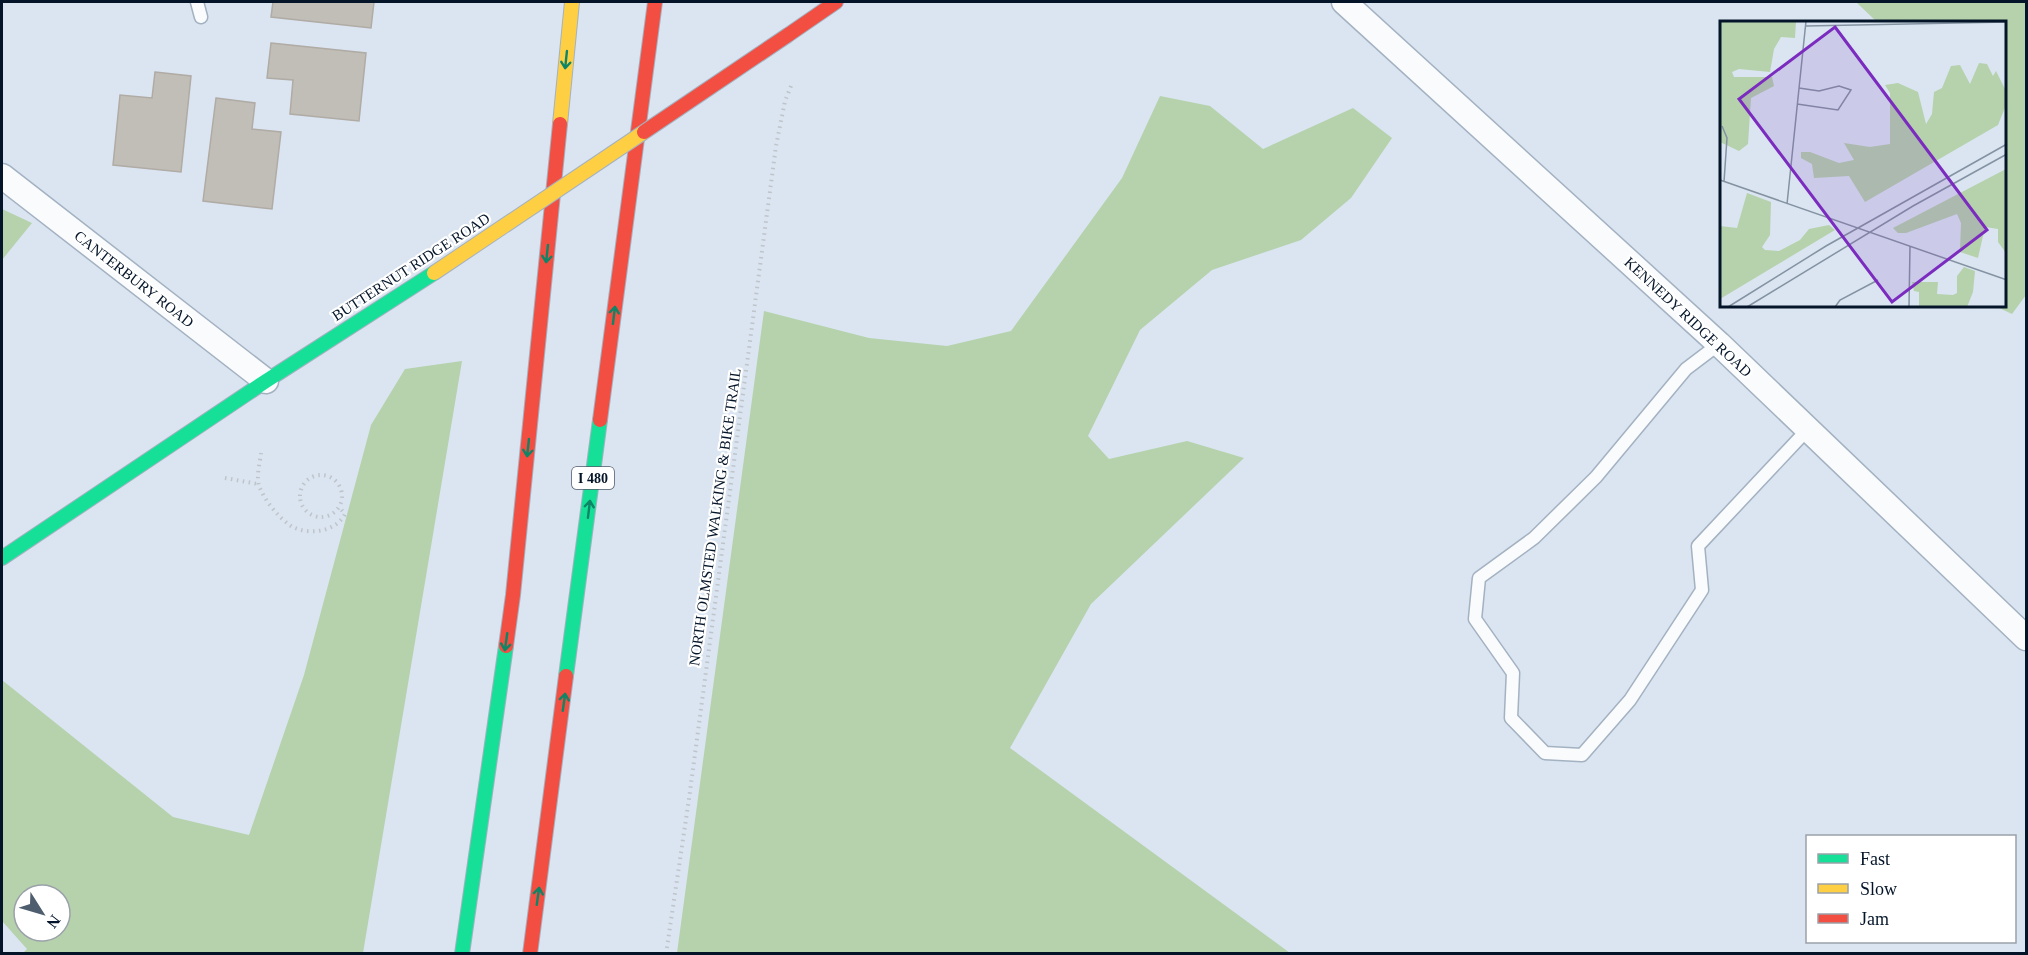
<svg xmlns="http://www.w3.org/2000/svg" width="2028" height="955" font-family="Georgia,serif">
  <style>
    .green { fill: #b5d2ac; fill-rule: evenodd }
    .building { fill: #c1bdb7; stroke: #b0aba5; stroke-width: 1.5 }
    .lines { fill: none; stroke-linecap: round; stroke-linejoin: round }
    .lane-casing { stroke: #a3b1c1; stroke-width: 15 }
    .street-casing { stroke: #a3b1c1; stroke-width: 27 }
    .fast-casing { stroke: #a3b1c1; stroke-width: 16 }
    .slow-casing { stroke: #a3b1c1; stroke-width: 16 }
    .jam-casing { stroke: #a3b1c1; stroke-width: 16 }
    .path { stroke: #bfc4ca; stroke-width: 4; stroke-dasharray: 1.5 4.5; stroke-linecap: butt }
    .lane { stroke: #f9fbfd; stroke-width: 12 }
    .street { stroke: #f9fbfd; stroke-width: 24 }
    .fast { stroke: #16e098; stroke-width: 14 }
    .slow { stroke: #ffcf43; stroke-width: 14 }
    .jam { stroke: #f24e42; stroke-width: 14 }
    .slow-bridge-casing { stroke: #a3b1c1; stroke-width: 16; stroke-linecap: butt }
    .jam-bridge-casing { stroke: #a3b1c1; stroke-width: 16; stroke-linecap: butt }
    .slow-bridge { stroke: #ffcf43; stroke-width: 14 }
    .jam-bridge { stroke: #f24e42; stroke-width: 14 }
    .oneway { stroke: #0e8566 }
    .labels { text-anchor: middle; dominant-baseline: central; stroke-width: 4.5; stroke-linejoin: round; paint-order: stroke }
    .shield { fill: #fff; stroke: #4f5b69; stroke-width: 1.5 }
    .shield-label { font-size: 14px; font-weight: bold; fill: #041529 }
    .street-label { font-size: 15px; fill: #041529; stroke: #fff }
    .inset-road { fill: none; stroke: #8492a1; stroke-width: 1.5 }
    .view { fill: #7b2cbf; fill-opacity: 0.15; stroke: #7b2cbf; stroke-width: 3 }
    .inset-edge { fill: none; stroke: #041529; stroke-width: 3 }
  </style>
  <rect width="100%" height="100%" fill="#dae5f1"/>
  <!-- green -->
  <path class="green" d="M1856 2H2026V295L2012 314 1995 306H2006V22H1877Z
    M1160 96 1210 106 1263 149 1353 108 1392 138 1351 198 1301 240 1212 270 1140 330 1088 436 1109 459 1187 441 1244 458 1091 604 1010 748 1290 953H677L764 311 869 338 947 346 1011 331 1122 178Z
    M2 209 32 223 2 260Z
    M462 361 363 953H23L27 949 2 921V680L173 817 249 835 304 675 371 425 405 369ZM24 895H60V931H24Z"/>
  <!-- building -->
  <path class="building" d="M273 2H374L371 28 271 17Z
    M271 43 366 53 359 121 290 114 293 80 267 78Z
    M155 72 191 76 181 172 113 165 120 95 152 98Z
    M216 98 255 103 252 129 281 132 272 209 203 201Z"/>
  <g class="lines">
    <defs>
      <path id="lane" d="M197 2 201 17
        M1719 344 1686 369 1596 477 1534 538 1479 578 1475 619 1513 673 1511 718 1545 753 1582 755 1630 700 1702 590 1698 546 1808 429"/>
      <path id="street" d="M1344 2 1719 344 2026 638
        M2 176 266 381"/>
      <path id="fast" d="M2 558 266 381 434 273
        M566 676 600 420
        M462 954 506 646"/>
      <path id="slow" d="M560 124 572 2"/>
      <path id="jam" d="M788 35 836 2
        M600 420 655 2
        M506 646 513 595 560 124
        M530 954 566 676"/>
    </defs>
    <!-- lane casing -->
    <use href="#lane" class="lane-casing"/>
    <!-- street casing -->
    <use href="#street" class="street-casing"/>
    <!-- fast casing -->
    <use href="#fast" class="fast-casing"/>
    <!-- slow casing -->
    <use href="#slow" class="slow-casing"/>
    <!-- jam casing -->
    <use href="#jam" class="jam-casing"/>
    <!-- path -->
    <path class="path" d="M261 453C260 462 256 477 259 486 265 501 278 517 291 526 308 536 336 532 345 514L339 507
      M300 496a21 21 0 1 1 42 0a21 21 0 1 1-42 0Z
      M225 478 258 484
      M666 954 689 799 776 146 785 101 791 86"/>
    <!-- lane -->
    <use href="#lane" class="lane"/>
    <!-- street -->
    <use href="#street" class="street"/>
    <!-- fast -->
    <use href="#fast" class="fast"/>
    <!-- slow -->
    <use href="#slow" class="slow"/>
    <!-- jam -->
    <use href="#jam" class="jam"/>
    <defs>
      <path id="slow-bridge" d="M434 273 644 132"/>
      <path id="jam-bridge" d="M644 132 788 35"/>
    </defs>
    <!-- slow-bridge casing -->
    <use href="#slow-bridge" class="slow-bridge-casing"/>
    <!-- jam-bridge casing -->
    <use href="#jam-bridge" class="jam-bridge-casing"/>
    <!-- slow-bridge -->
    <use href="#slow-bridge" class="slow-bridge"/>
    <!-- jam-bridge -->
    <use href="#jam-bridge" class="jam-bridge"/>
  </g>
  <!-- one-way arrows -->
  <defs><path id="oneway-shaft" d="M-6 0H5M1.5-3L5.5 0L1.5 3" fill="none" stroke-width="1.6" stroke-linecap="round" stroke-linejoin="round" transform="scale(1.5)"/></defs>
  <g class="oneway">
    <use href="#oneway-shaft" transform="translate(566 60) rotate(96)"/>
    <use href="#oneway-shaft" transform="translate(547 254) rotate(96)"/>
    <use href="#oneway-shaft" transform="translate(614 315) rotate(-83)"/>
    <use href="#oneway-shaft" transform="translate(528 448) rotate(96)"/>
    <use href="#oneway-shaft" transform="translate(589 509) rotate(-83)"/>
    <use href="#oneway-shaft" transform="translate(506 642) rotate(98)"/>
    <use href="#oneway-shaft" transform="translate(564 702) rotate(-82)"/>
    <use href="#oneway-shaft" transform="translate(538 896) rotate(-82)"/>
  </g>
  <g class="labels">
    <!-- shield labels -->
    <rect class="shield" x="572" y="467" width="42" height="22" rx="4.5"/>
    <g class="shield-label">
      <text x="593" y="478">I 480</text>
    </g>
    <!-- street labels -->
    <g class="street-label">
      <text transform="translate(411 267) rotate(-33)">BUTTERNUT RIDGE ROAD</text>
      <text transform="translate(134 279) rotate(38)">CANTERBURY ROAD</text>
      <text transform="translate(1688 317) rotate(43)">KENNEDY RIDGE ROAD</text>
      <text transform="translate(715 517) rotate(-82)">NORTH OLMSTED WALKING &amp; BIKE TRAIL</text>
    </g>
  </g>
  <!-- overview -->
  <g transform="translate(1720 21)">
    <rect width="286" height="286" fill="#dae5f1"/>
    <path d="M0 0H76L75 17 61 16 54 28 50 51 19 48 12 51 14 56H52L54 65 31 77 28 123 19 130 0 121ZM259 42 267 43 273 55 276 50 286 70V84L278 104 145 181 129 155 94 157 92 143 81 137V131H90L119 142 134 139 124 122 150 126 170 123V72L165 64 178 62 198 71 206 103 212 93 214 71 222 67 231 45 240 44 250 63ZM286 148V232L278 221V208L265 206 258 237 240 231 241 202 237 193 186 212H178L173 207ZM27 172 51 181 50 214 42 226 45 229 59 230 80 219 89 208 109 204 115 209 0 278V205L17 207ZM244 246 255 250 253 271 247 286H199V271L194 270 192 261H218L217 273 233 274 237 272V255Z" fill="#b5d2ac"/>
    <path class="inset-road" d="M86 5 287 1M77 83 118 89 131 69 119 65 99 70 79 67M2 105 7 117 4 161M0 159 287 259M67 183 86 0M8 286 106 225 287 123M27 286 193 185 287 133M115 286 120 279 158 259M189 286 190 225"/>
    <path class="view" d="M115 6 267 209 172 281 19 78Z"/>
    <rect width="286" height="286" class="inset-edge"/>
  </g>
  <!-- border -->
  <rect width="2028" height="955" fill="none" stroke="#041529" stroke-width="6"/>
  <!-- legend -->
  <rect x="1806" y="835" width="210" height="108" fill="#ffffff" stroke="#9ba1a9" stroke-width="1.5"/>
  <rect x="1818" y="854" width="30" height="9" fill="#16e098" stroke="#9ba1a9" stroke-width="1.5"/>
  <text x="1860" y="865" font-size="18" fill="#041529">Fast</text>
  <rect x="1818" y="884" width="30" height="9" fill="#ffcf43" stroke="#9ba1a9" stroke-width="1.5"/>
  <text x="1860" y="895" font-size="18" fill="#041529">Slow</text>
  <rect x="1818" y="914" width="30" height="9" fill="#f24e42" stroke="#9ba1a9" stroke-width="1.5"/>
  <text x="1860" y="925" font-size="18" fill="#041529">Jam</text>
  <!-- north arrow -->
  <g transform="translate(42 913) rotate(127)"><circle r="28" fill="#ffffff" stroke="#9ba1a9" stroke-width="1.5"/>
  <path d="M0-4.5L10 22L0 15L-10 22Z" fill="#4f5e6f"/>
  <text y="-9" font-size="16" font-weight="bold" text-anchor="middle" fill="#041529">N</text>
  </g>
</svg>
